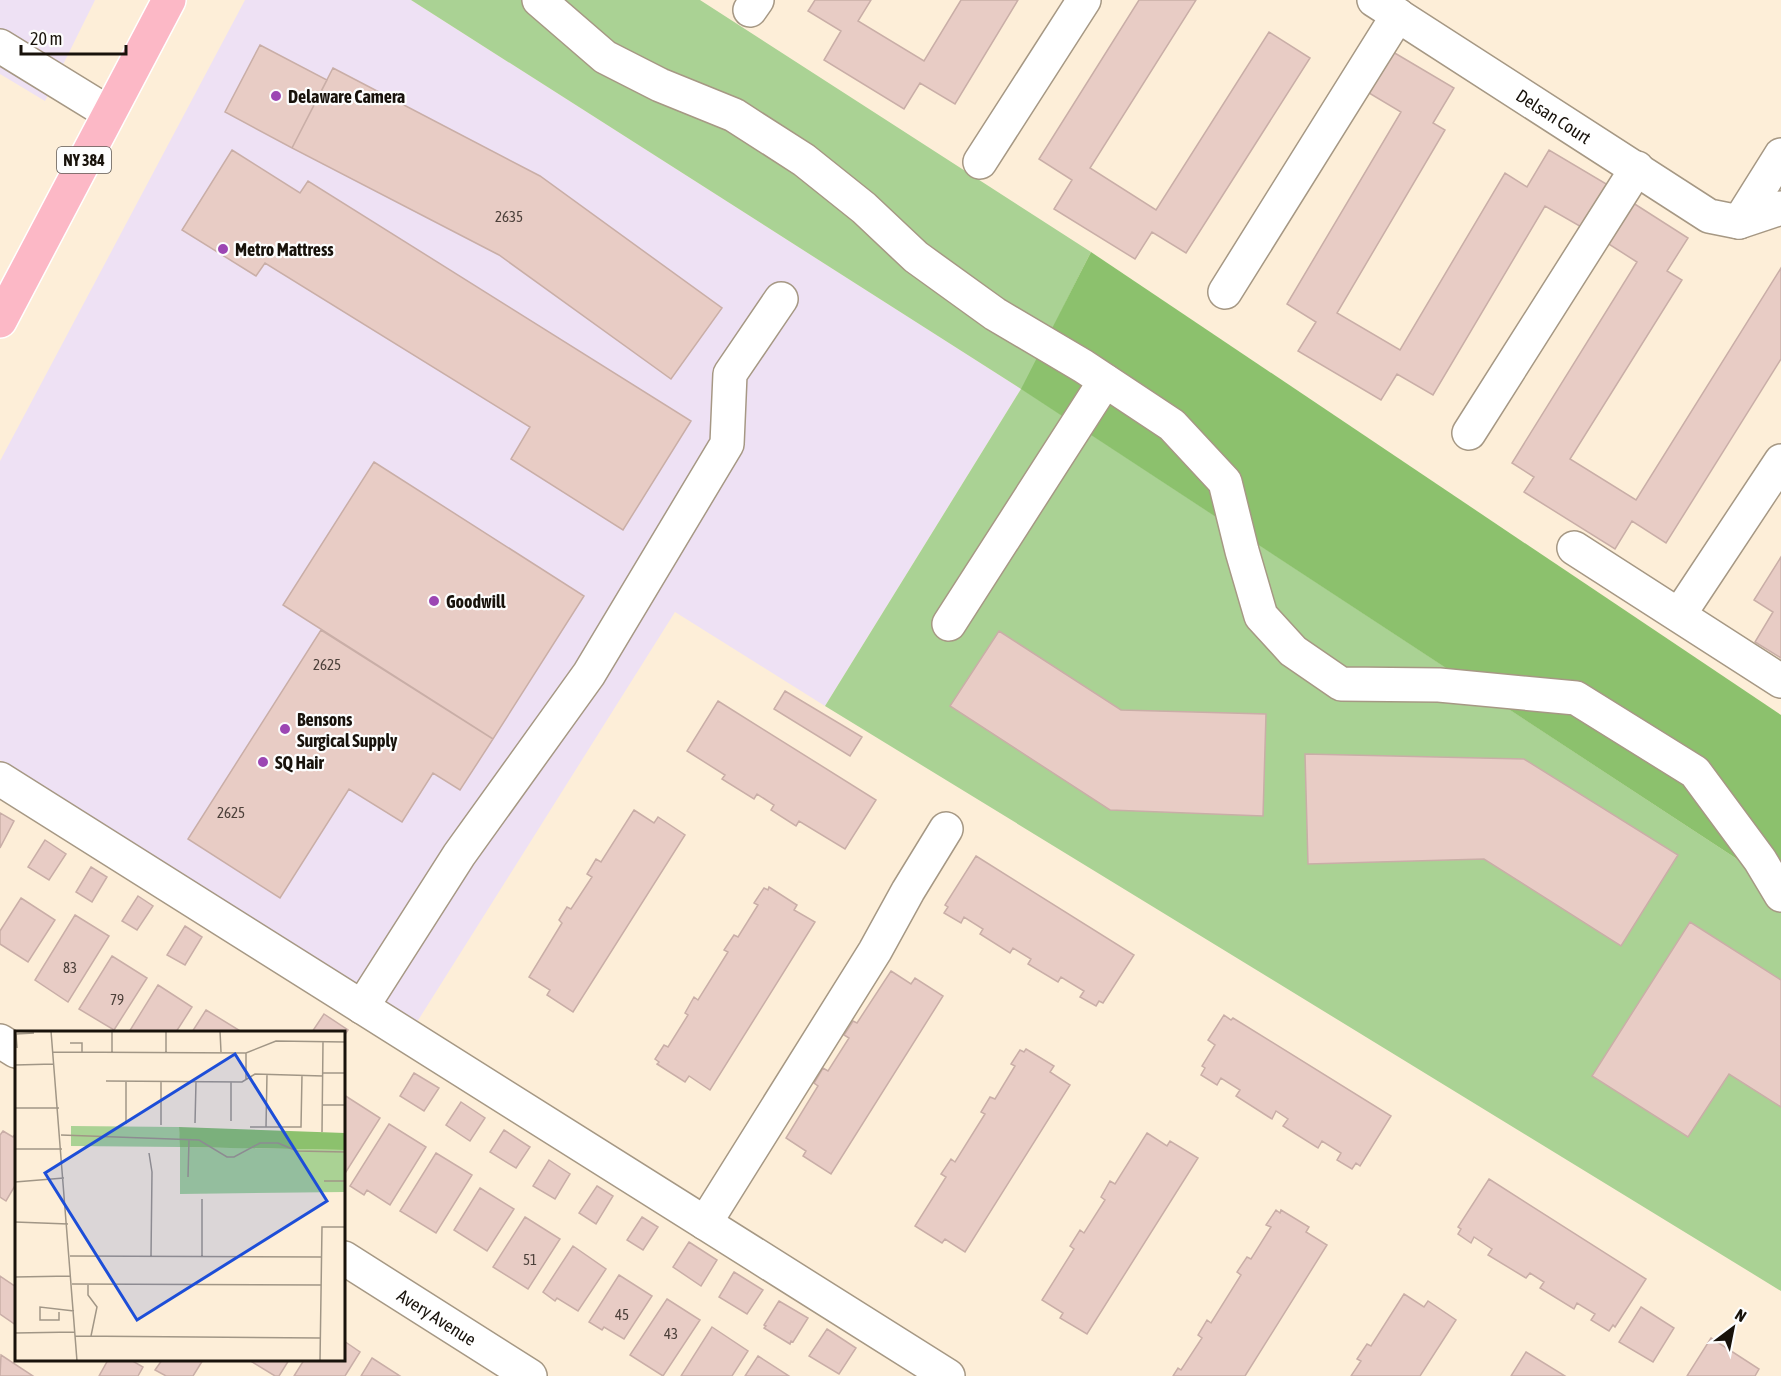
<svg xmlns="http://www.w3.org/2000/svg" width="1781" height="1376" font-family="'Asap Condensed',sans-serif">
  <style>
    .commercial { fill: #eee1f4 }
    .green { fill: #aad294 }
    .forest { fill: #8cc16d }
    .building { fill: #e8ccc5; stroke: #c9aea7; stroke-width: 1.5 }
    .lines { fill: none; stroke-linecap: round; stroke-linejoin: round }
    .minor-casing { stroke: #a69884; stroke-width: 36 }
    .major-casing { stroke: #fff; stroke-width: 36 }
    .minor { stroke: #fff; stroke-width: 33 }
    .major { stroke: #fcb8c6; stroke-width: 33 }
    .poi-dot { fill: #9c46b3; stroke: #fdfdfd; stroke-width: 2 }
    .labels { text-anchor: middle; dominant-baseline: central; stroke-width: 4.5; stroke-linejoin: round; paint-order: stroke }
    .number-label { font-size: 15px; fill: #4c403a }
    .shield { fill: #fdfdfd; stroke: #5d5854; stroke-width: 1.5 }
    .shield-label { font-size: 16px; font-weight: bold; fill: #18120b }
    .poi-label { font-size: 18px; font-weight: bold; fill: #18120b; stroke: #fdfdfd; text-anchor: start }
    .street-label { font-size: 18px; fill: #18120b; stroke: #fdfdfd }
    .inset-road { fill: none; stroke: #a19686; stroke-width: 1.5 }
    .view { fill: #1d4ed8; fill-opacity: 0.15; stroke: #1d4ed8; stroke-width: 3 }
    .inset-edge { fill: none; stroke: #18120b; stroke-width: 3 }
  </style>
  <rect width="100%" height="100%" fill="#fdeed8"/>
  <!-- commercial -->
  <path class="commercial" d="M0 0H95L45 101 0 74Z
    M245 0H411L1021 389 825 706 675 612 417 1022 0 760V461Z"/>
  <!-- green -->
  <path class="green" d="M411 0H700L1091 252 1022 389 1781 888V1291L825 706 1021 389Z"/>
  <!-- forest -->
  <path class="forest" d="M1091 252 1781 715V888L1021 389Z"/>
  <!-- building -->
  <path class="building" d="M815 0H871L858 21 924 61 961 0H1018L955 104 920 83 904 109 824 60 841 31 808 11Z
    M1139 0H1196L1090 168 1156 210 1269 32 1310 58 1186 253 1152 232 1135 259 1054 209 1072 180 1039 159Z
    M260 45 327 80 292 148 225 112Z
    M1393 52 1454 88 1433 123 1445 130 1337 313 1400 350 1505 173 1527 187 1549 150 1608 185 1583 228 1545 206 1433 395 1397 374 1381 400 1298 351 1316 322 1287 304 1401 112 1369 93Z
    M333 68 540 176 722 308 671 379 499 255 292 148Z
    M232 150 300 193 308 181 691 421 623 530 511 459 530 427 265 263 256 276 182 230Z
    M1630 201 1688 238 1667 271 1682 280 1570 459 1636 500 1781 268V359L1666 543 1632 521 1615 549 1524 492 1534 477 1512 463 1637 262 1604 241Z
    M374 462 584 596 493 739 283 605Z
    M1781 557V658L1755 642 1773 612 1754 600Z
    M321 630 493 739 460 790 433 773 402 822 349 789 280 898 188 839Z
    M999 631 1121 710 1266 714 1263 816 1110 810 950 706Z
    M785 691 862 737 850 756 774 709Z
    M718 701 876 800 845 849 799 821 796 826 771 810 774 805 757 794 754 799 722 779 725 775 687 751Z
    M1305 754 1524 759 1678 855 1621 946 1484 859 1308 864Z
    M634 810 654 823 658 817 685 835 573 1012 547 995 550 990 529 977 562 923 559 920 567 907 571 909 592 877 587 874 596 859 601 862Z
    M0 813 14 821 0 848Z
    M45 840 66 854 49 880 28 867Z
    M976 856 1134 955 1103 1003 1099 1001 1096 1006 1080 997 1084 991 1061 977 1058 982 1028 964 1031 959 1013 948 1010 953 980 934 983 929 964 917 961 923 944 913 948 907 945 905Z
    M91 867 107 877 92 902 76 892Z
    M769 887 797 905 794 910 815 922 710 1090 689 1076 685 1082 657 1064 659 1062 655 1059 664 1045 668 1047 688 1015 685 1013 694 997 698 1000 728 952 724 950 734 935 738 937 758 905 754 903 764 888 768 890Z
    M138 896 153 906 137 930 122 921Z
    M21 898 55 920 28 962 0 944V931Z
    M75 915 109 936 68 1002 35 980Z
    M1690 922 1781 980V1107L1729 1074 1688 1137 1592 1076Z
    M185 926 202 937 185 965 167 955Z
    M112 956 147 978 114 1030 79 1009Z
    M891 971 911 984 915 978 943 996 831 1174 803 1156 806 1151 786 1138 818 1086 814 1083 823 1068 828 1071 849 1038 844 1035 853 1021 857 1023Z
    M158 985 192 1007 176 1032H129Z
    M206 1010 242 1032H192Z
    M324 1014 348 1030 344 1036V1032H312Z
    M1224 1015 1231 1020 1233 1018 1391 1116 1360 1166 1356 1163 1352 1169 1337 1160 1341 1153 1322 1141 1318 1148 1283 1126 1288 1119 1276 1111 1272 1119 1236 1096 1240 1090 1221 1078 1217 1085 1201 1075 1205 1068 1202 1066 1215 1045 1208 1040Z
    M1026 1049 1054 1066 1050 1072 1070 1085 965 1252 945 1239 942 1243 915 1226 946 1177 941 1174 951 1159 955 1162 985 1114 981 1112 990 1097 995 1099 1015 1066 1011 1064 1020 1050 1024 1052Z
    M414 1073 439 1088 424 1111 400 1096Z
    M344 1095 380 1118 344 1175Z
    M461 1102 485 1118 470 1141 446 1125Z
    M389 1124 426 1147 390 1205 367 1190 364 1195 350 1186Z
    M504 1130 530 1147 516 1168 490 1152Z
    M3 1131 13 1137 16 1133V1184L6 1201 0 1197V1135Z
    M1147 1133 1167 1146 1170 1141 1198 1158 1087 1334 1060 1318 1063 1313 1042 1300 1074 1249 1070 1246 1080 1230 1084 1233 1105 1200 1101 1197 1110 1181 1115 1184Z
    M436 1153 472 1175 436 1233 400 1211Z
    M549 1160 570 1174 555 1199 533 1186Z
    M1489 1179 1646 1279 1615 1327 1613 1325 1609 1331 1591 1320 1595 1314 1577 1303 1574 1309 1540 1288 1544 1282 1530 1273 1526 1278 1488 1255 1492 1249 1474 1237 1471 1243 1458 1234 1461 1229 1458 1227Z
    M597 1186 613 1196 596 1224 579 1213Z
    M480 1188 514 1209 487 1251 454 1230Z
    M1276 1210 1280 1213 1281 1210 1309 1227 1306 1232 1327 1245 1245 1376H1173L1178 1368 1181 1370 1202 1338 1198 1335 1207 1320 1211 1323 1241 1275 1237 1272 1247 1257 1251 1259 1271 1227 1266 1225Z
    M525 1217 560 1239 528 1289 493 1267Z
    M642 1217 658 1227 643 1250 627 1240Z
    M689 1242 717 1260 701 1286 673 1267Z
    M573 1246 606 1269 578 1311 557 1298 555 1301 543 1292Z
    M734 1272 763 1290 747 1314 719 1297Z
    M619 1275 652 1296 624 1339 604 1327 602 1330 589 1322Z
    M0 1276 16 1287V1325L0 1314Z
    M1404 1294 1424 1307 1428 1301 1456 1320 1420 1376H1351L1361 1361 1357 1359 1367 1344 1371 1346Z
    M667 1299 700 1320 663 1376 630 1355Z
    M779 1301 808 1318 793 1342 791 1341 790 1344 764 1328 766 1326 764 1325Z
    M1641 1307 1674 1328 1653 1362 1619 1342Z
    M712 1327 748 1351 732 1376H681Z
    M827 1329 856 1348 839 1374 809 1356Z
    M1711 1338 1759 1369 1755 1376H1687Z
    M344 1341 360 1352 345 1376H294L304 1360H344Z
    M1526 1352 1565 1376H1511Z
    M1 1355 33 1376H0Z
    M758 1356 789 1376H745Z
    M372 1358 400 1376H361Z
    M108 1360H131L143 1367 138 1376H99Z
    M162 1360H203L193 1376H166L155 1370Z
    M249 1360H289L279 1376H275Z"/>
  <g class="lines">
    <defs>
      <g id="minor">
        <path d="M539 0 605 57 660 85 734 115 804 160 864 208 916 257 995 314 1083 366 1172 425 1225 482 1242 551 1261 616 1293 651 1341 684 1439 685 1576 698 1695 772 1760 860 1781 895"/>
        <path id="s1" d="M1374 0 1709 216 1739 222 1781 208"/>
        <path d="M750 10 757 0"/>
        <path d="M0 46 109 113"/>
        <path d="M980 162 1084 0"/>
        <path d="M1739 222 1781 155"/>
        <path d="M1225 292 1398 15"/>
        <path d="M1469 433 1637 168"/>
        <path d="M1574 548 1781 681"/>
        <path d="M1679 615 1781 461"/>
        <path d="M949 624 1105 381"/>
        <path d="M0 779 948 1376"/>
        <path d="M362 1007 459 855 589 674 727 444 730 374 781 299"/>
        <path d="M0 1041 16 1051"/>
        <path d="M705 1223 875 951 908 891 946 829"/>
        <path id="s2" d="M344 1258 530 1376"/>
      </g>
      <path id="major" d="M0 321 169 0"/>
    </defs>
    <!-- minor casing -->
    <use href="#minor" class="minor-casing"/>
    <!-- major casing -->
    <use href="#major" class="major-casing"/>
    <!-- minor -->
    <use href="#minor" class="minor"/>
    <!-- major -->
    <use href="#major" class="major"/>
  </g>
  <!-- markers -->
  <g class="poi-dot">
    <circle cx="276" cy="96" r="6"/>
    <circle cx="223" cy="249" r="6"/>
    <circle cx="434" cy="601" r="6"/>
    <circle cx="285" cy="729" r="6"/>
    <circle cx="263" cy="762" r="6"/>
  </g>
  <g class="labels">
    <!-- number labels -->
    <g class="number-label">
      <text x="509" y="216">2635</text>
      <text x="327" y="664">2625</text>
      <text x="231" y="812">2625</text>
      <text x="70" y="967">83</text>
      <text x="117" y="999">79</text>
      <text x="530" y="1259">51</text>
      <text x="622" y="1314">45</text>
      <text x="671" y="1333">43</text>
    </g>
    <!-- shield labels -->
    <rect class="shield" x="57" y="147" width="54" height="26" rx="4.5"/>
    <g class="shield-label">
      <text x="84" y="160">NY 384</text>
    </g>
    <!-- poi labels -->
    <g class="poi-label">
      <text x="288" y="96">Delaware Camera</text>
      <text x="235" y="249">Metro Mattress</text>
      <text x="446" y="601">Goodwill</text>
      <text x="297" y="719">Bensons<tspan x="297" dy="21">Surgical Supply</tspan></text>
      <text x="275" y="762">SQ Hair</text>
    </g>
    <!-- street labels -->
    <g class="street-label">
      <text stroke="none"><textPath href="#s1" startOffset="214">Delsan Court</textPath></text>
      <text stroke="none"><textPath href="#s2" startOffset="110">Avery Avenue</textPath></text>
    </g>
  </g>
  <!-- overview -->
  <g transform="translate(15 1031)">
    <rect width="330" height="330" fill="#fdeed8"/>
    <path d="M56 95 164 96 166 116 330 119V161L165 163V116L56 115Z" fill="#aad294"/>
    <path d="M164 96 330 102V119L165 116Z" fill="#8cc16d"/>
    <path class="inset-road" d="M36 0 62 330M97 0V21M205 0 206 21M55 12H67V21M2 17 1 3 19 2M38 21 231 22 261 10 330 11M151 21V0M231 22V49M0 34 39 33M308 42H330M91 50 227 51 240 43 308 45M307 74H330M0 77H44M216 90V51M180 92 181 51M111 93V50M146 94V50M235 96H286L287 44M251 96 252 43M307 101 308 11M46 104 184 109 212 126H219L245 112H263L282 120 330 121M0 118H47M134 122 137 141 136 226M173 146 174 109M309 150H330M0 151 49 147M187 168V226M0 191 53 193M55 225 306 226M0 246 56 245M57 253 306 254M73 253V264L82 276 76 305M44 281V289H25V276L59 280M0 302 60 301M60 305 305 307M305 330 307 196H330"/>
    <path class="view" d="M220 23 312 170 122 289 30 142Z"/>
    <rect width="330" height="330" class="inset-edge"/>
  </g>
  <!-- north arrow -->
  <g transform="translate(1733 1328) rotate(32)" stroke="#fdfdfd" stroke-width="4.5" paint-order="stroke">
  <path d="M0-4.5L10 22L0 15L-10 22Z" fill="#18120b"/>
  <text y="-9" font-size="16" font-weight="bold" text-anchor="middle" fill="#18120b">N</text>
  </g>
  <!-- scale -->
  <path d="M21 45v9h105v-9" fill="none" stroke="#18120b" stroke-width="3"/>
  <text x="30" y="45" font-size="18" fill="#18120b" stroke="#fdfdfd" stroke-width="4.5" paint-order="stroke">20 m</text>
</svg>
